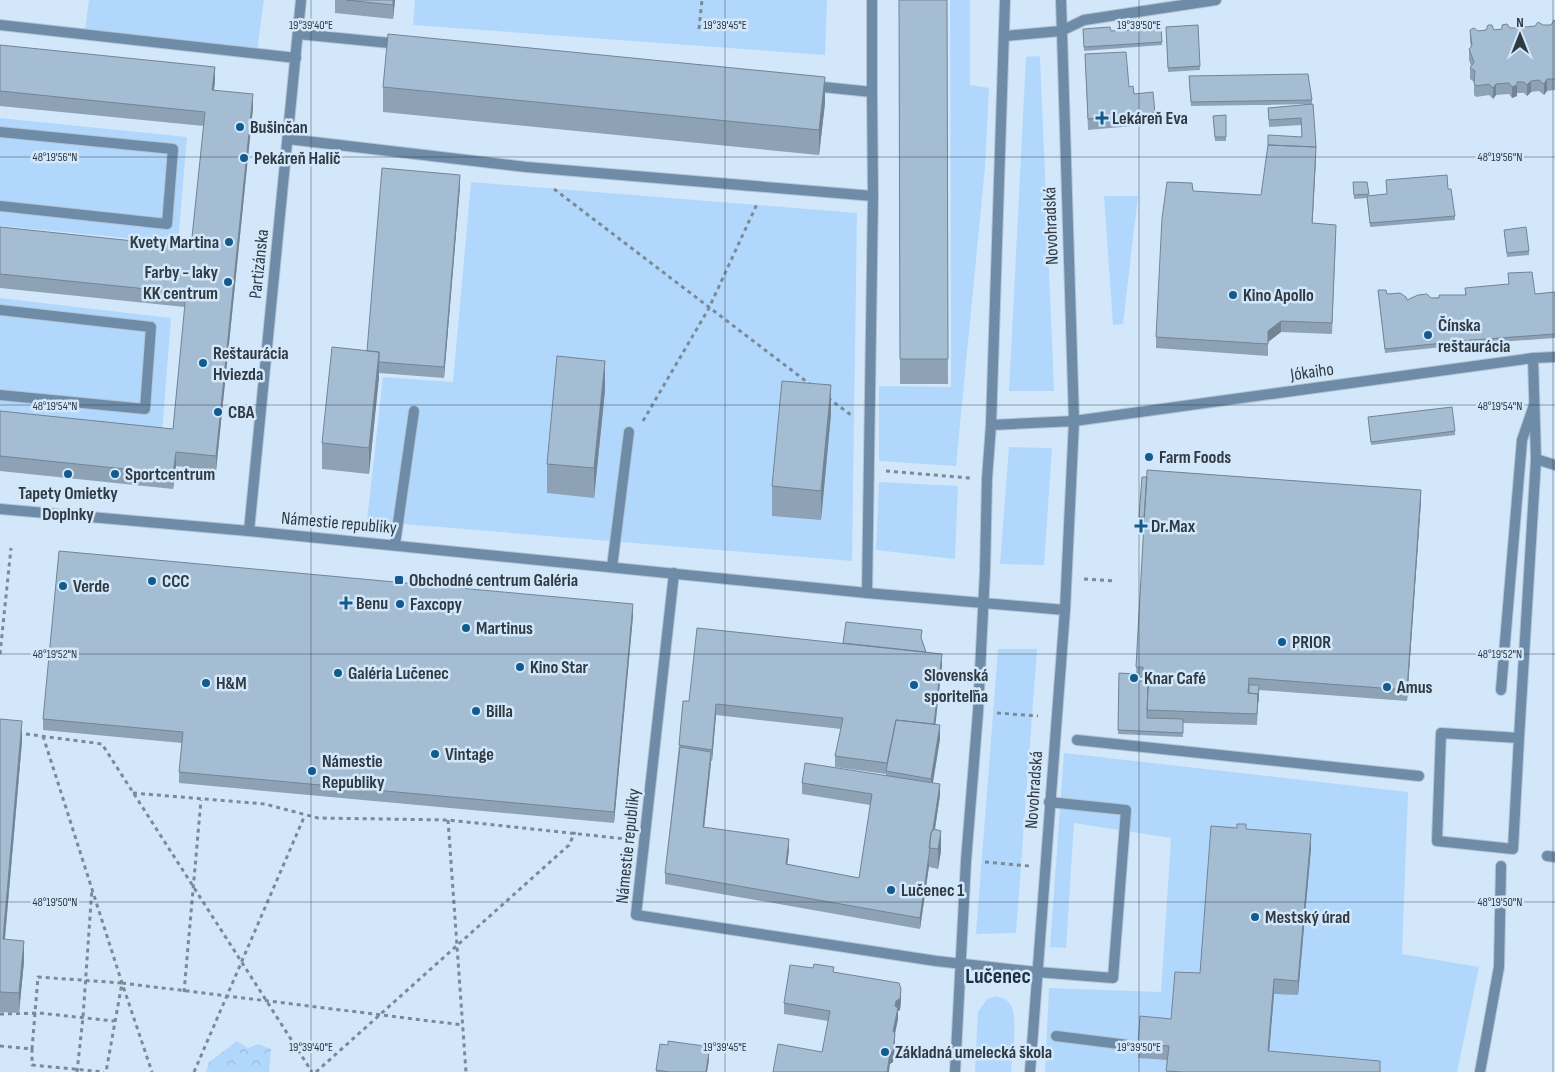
<svg xmlns="http://www.w3.org/2000/svg" width="1555" height="1072" font-family="'Sofia Sans Condensed',sans-serif">
  <style>
    .green { fill: #b1d8fc }
    .park { fill: url(#park-crowns) }
    .lines { fill: none; stroke-linecap: round; stroke-linejoin: round }
    .service-casing { stroke: #b2c4d5; stroke-width: 12 }
    .pedestrian-casing { stroke: #b2c4d5; stroke-width: 12 }
    .minor-casing { stroke: #b2c4d5; stroke-width: 12 }
    .tertiary-casing { stroke: #b2c4d5; stroke-width: 12 }
    .path { stroke: #7c8a98; stroke-width: 3; stroke-dasharray: 4 4; stroke-linecap: butt }
    .service { stroke: #6e8ca7; stroke-width: 10 }
    .pedestrian { stroke: #6e8ca7; stroke-width: 10 }
    .minor { stroke: #6e8ca7; stroke-width: 10 }
    .tertiary { stroke: #6e8ca7; stroke-width: 10 }
    .wall { fill: #8da3b5; fill-rule: evenodd }
    .shaded-wall { fill: #738494 }
    .building { fill: #a4bdd3; stroke: #738494 }
    .ticks { fill: none; stroke: #303a43; stroke-width: 1; stroke-opacity: 0.45 }
    .poi-dot { fill: #135a8f; stroke: #d3e7fa; stroke-width: 2 }
    .labels { text-anchor: middle; dominant-baseline: central; stroke-width: 5; stroke-linejoin: round; paint-order: stroke }
    .poi-label { font-size: 18px; font-weight: bold; fill: #303a43; stroke: #d3e7fa; text-anchor: start }
    .street-label { font-size: 18px; fill: #303a43; stroke: #d3e7fa }
    .district-label { font-size: 22px; font-weight: bold; fill: #1b2f41; stroke: #d3e7fa }
    .ticks-label { font-size: 12px; text-anchor: middle; fill: #303a43; stroke: #d3e7fa; stroke-width: 5; stroke-linejoin: round; paint-order: stroke }
  </style>
  <defs>
    <pattern id="park-crowns" width="20" height="18" patternUnits="userSpaceOnUse" patternTransform="scale(1.25)"><rect width="20" height="18" fill="#b1d8fc"/><path d="M2 6a3 3 0 1 1 6 0M12 15a3 3 0 1 1 6 0" fill="none" stroke="#99bad9"/></pattern>
  </defs>
  <rect width="100%" height="100%" fill="#d3e7fa"/>
  <!-- green -->
  <path class="green" d="M89 0H264L257 51 85 31Z
    M415 0H827L825 55 413 25Z
    M950 0H970V85L989 88 985 167 956 466 879 461V386L951 387Z
    M1040 56 1054 391H1009L1026 57Z
    M0 118 187 137 178 243 0 226Z
    M471 182 857 213 852 561 367 521 383 377 453 382Z
    M1104 196H1138L1123 324 1113 325Z
    M0 298 171 318 162 432 0 413Z
    M1009 447 1052 448 1044 565 1000 564Z
    M879 482 958 486 955 559 876 550Z
    M998 649H1037L1016 933 976 934Z
    M1064 753 1408 792 1402 954 1479 967 1457 1072H1045L1049 988 1161 992 1171 838 1074 823 1066 948 1050 947Z
    M997 996C1002 998 1007 999 1010 1004 1019 1016 1012 1057 1011 1072H975L978 1012 987 999Z"/>
  <!-- park -->
  <path class="park" d="M237 1041 248 1048 258 1044 271 1049 269 1072H206L209 1062Z"/>
  <g class="lines">
    <defs>
      <path id="service" d="M0 25 296 58
        M1061 31 1084 20 1216 0
        M298 34 400 44
        M813 86 872 92V0
        M0 132 173 149 167 224 0 206
        M288 139 526 167 873 196 872 92
        M0 310 151 327 145 409 0 395
        M395 544 414 411
        M612 567 629 432
        M867 593 873 196
        M1501 690 1522 440 1534 405
        M1441 733 1519 738 1513 849 1437 841Z
        M1037 972 1113 978 1126 810 1049 802"/>
      <path id="pedestrian" d="M1536 459 1555 465
        M1077 740 1419 776
        M1547 856 1555 857
        M1056 1036 1128 1045
        M1480 1072 1499 967 1501 866"/>
      <path id="minor" d="M1005 36 1061 31
        M991 425 1074 421 1533 358 1555 357
        M249 531 867 593 1065 610
        M674 573 636 915 936 961 1037 972
        M1519 738 1536 459 1533 358
        M955 1072 966 861 978 712 985 571 987 479 991 425 1005 0
        M1030 1072 1065 610 1074 421 1061 0"/>
      <path id="tertiary" d="M0 509 249 531 301 0"/>
    </defs>
    <!-- service casing -->
    <use href="#service" class="service-casing"/>
    <!-- pedestrian casing -->
    <use href="#pedestrian" class="pedestrian-casing"/>
    <!-- minor casing -->
    <use href="#minor" class="minor-casing"/>
    <!-- tertiary casing -->
    <use href="#tertiary" class="tertiary-casing"/>
    <!-- path -->
    <path class="path" d="M699 29 702 0
      M554 189 811 385
      M828 398 851 415
      M643 421 709 308 757 204
      M886 471 970 478
      M1084 579 1114 581
      M0 654 11 548
      M997 713 1038 716
      M18 733 102 744 312 1072
      M43 736 122 983 152 1072
      M133 793 265 804 318 818 448 820 626 839
      M448 820 466 1072
      M985 862 1029 866
      M122 983 463 1025
      M184 992 201 800
      M0 1014 39 1013 114 1021
      M0 1046 32 1049V1065L104 1072
      M32 1049 38 977 122 983 106 1072
      M77 1072 83 1017 92 888
      M194 1072 305 815
      M316 1072 569 845 575 832"/>
    <!-- service -->
    <use href="#service" class="service"/>
    <!-- pedestrian -->
    <use href="#pedestrian" class="pedestrian"/>
    <!-- minor -->
    <use href="#minor" class="minor"/>
    <!-- tertiary -->
    <use href="#tertiary" class="tertiary"/>
  </g>
  <!-- wall -->
  <path class="wall" d="M335 0H395L393 19 335 13Z
    M899 0H947L948 384H900Z
    M1555 21V90L1547 91 1544 95 1539 91 1531 92 1527 96 1524 93H1517V96L1512 98 1509 94 1496 95 1493 99 1489 95 1476 97 1474 95V82L1470 79V68L1471 66 1469 60V49L1471 48 1470 41V30L1478 31 1551 25Z
    M1198 25 1200 70 1168 72 1166 27Z
    M1083 29 1111 31 1162 42V45L1084 51Z
    M0 45 215 81 214 90 253 108 216 471 176 466 173 489 0 471V411L173 429 185 307 0 288V227L191 247 204 126 0 106Z
    M1085 54 1129 87 1134 94 1155 113V124L1088 130Z
    M1189 80 1312 100V104L1191 106Z
    M383 87 825 103 819 155 383 112Z
    M1313 104 1316 158 1312 223 1336 236 1332 334 1281 332 1268 342V356L1156 348V337L1193 191 1261 195 1268 145 1302 137 1301 125 1269 127 1268 108Z
    M1226 115V141H1215L1213 116Z
    M1353 182H1367L1369 196 1448 189 1455 216V220L1370 227 1367 198 1354 199Z
    M460 186 444 378 379 373 369 474 322 469V443L367 351Z
    M1504 230 1529 251V255L1507 257Z
    M1465 288 1535 294 1555 292V338L1472 344 1385 353 1378 290 1387 294 1407 300 1465 295Z
    M605 390 594 498 547 493V464Z
    M831 414 821 520 772 516V486Z
    M1368 417 1455 431V435L1371 445Z
    M1147 470 1421 490V501L1407 701 1259 690 1257 725 1183 723V737L1118 734 1119 673 1136 674 1145 505 1144 521H1139V517L1142 477H1147ZM1136 678H1143V681H1136Z
    M633 616 614 823 179 783V772L182 743 43 730V719Z
    M922 639 926 652 942 665 935 724 940 739 933 783 940 795 935 829 941 851 938 869 929 867V866L920 929 665 884V873L679 745 689 701 843 643ZM716 715 841 729 835 756V767L886 774V775L802 783V794L870 805 859 878 787 864 789 850 704 827 711 761H712Z
    M0 719 22 741 5 939 24 961 19 1013 0 1012Z
    M1246 829 1311 848 1298 995 1274 994 1269 1051 1380 1072H1166L1167 1060 1138 1058V1044L1171 1019 1200 973Z
    M834 972 901 1000 900 1010 898 1011V1019L895 1034V1045L893 1062 890 1064 822 1052 828 1021 784 1014V1003Z
    M704 1051 709 1060 707 1072H656V1070Z"/>
  <!-- shaded-wall -->
  <path class="shaded-wall" d="M393 0H395L393 19Z
    M215 67V81L212 104V90Z
    M825 77V103L819 155V130Z
    M1547 79V91L1544 95V84Z
    M1531 81V92L1527 96V85Z
    M1517 82V96L1512 98V87Z
    M1496 84V95L1493 99V88Z
    M253 94V108L216 471V456Z
    M1316 147V158L1312 234V223Z
    M460 175V186L444 378V367Z
    M1281 321V332L1268 342V356V331Z
    M379 352V378L369 474V448Z
    M605 361V390L594 498V468Z
    M831 385V414L821 520V491Z
    M176 452V466L173 489V474Z
    M1421 490V501L1407 701V690Z
    M633 604V616L614 823V812Z
    M942 654V665L934 738V727Z
    M716 704V715L712 761V750Z
    M22 721V741L3 959V939Z
    M940 725V739L931 793V779Z
    M711 752V763L703 838V827Z
    M940 784V795L932 848H930Z
    M941 831V851L938 869V849Z
    M1311 834V848L1298 995V981Z
    M789 839V850L786 875V864Z
    M929 855V866L920 929V918Z
    M24 941V961L19 1013V993Z
    M1274 979V994L1268 1066V1051Z
    M901 989V1000L900 1010 898 1011V1019L893 1042 895 1006 896 1001Z
    M895 1034V1045L893 1062 890 1064 889 1072H887L890 1053Z
    M709 1052V1060L707 1072H706Z"/>
  <!-- building -->
  <path class="building" d="M346 0H393V5Z
    M899 0H947L948 359H900Z
    M1554 20 1555 21V79H1547L1544 84 1539 80 1531 81 1527 85 1524 82H1517V85L1512 87 1509 83 1496 84 1493 88 1489 84 1476 86 1474 83 1475 71 1470 68 1474 62 1469 49 1472 46 1470 30 1474 28 1478 31 1486 30 1488 25H1492L1494 30 1502 29V25L1507 24 1510 28H1518L1521 23 1526 27 1535 26 1538 22 1543 25H1551Z
    M1198 25 1200 66 1168 68 1166 27Z
    M1110 27 1111 31 1161 28 1162 42 1084 47 1083 29Z
    M388 34 825 77 819 130 383 87Z
    M0 45 215 67 212 90 253 94 216 456 176 452 173 474 0 456V411L173 429 186 293 0 274V227L191 247 205 112 0 91Z
    M1126 52 1129 87 1133 86 1134 94 1153 92 1155 113 1088 119 1085 54Z
    M1308 74 1312 100 1191 102 1189 76Z
    M1313 104 1316 147 1268 145V135L1302 137 1301 118 1269 120 1268 108Z
    M1226 115V137H1215L1213 116Z
    M1268 145 1316 147 1312 223 1336 225 1332 323 1281 321 1268 331V344L1156 337 1162 218 1167 182 1192 183 1193 191 1261 195Z
    M382 168 460 175 444 367 379 362V352L367 351Z
    M1447 175 1448 189H1451L1455 216 1370 223 1367 196 1387 194 1386 180Z
    M1353 182H1367L1369 194 1354 195Z
    M1526 227 1529 251 1507 253 1504 230Z
    M1532 272 1535 294 1555 292V334L1472 340 1385 349 1378 290H1386L1387 294 1400 293 1406 297 1407 300 1418 295 1427 294 1431 298H1439V295H1466L1465 288 1509 284 1508 273Z
    M332 347 379 352 369 448 322 443Z
    M557 356 605 361 594 468 547 464Z
    M782 381 831 385 821 491 772 486Z
    M1452 407 1455 431 1371 442 1368 417Z
    M1147 470 1421 490 1407 690 1249 678 1248 693 1258 694 1257 714 1147 710 1149 672 1143 671V667H1136Z
    M1142 477H1147L1144 517H1139Z
    M59 551 633 604 614 812 179 772 183 732 43 719Z
    M846 622 922 630 921 638 926 652 843 643Z
    M697 628 942 654 934 724 896 720 887 763 835 756 843 718 716 704 712 750 679 745 683 701H689Z
    M1119 673 1136 674V681H1148L1147 718 1183 719V733L1118 730Z
    M1249 685H1259L1258 702V694L1249 693Z
    M0 719 22 721 3 939 24 941 19 993 0 992Z
    M896 720 940 725 931 779 886 771Z
    M680 747 711 752 703 827 789 839 786 864 859 878 872 794 802 783 805 763 940 784 933 829 931 833 929 855 920 918 665 873Z
    M1237 824H1246V829L1311 834 1298 981 1274 979 1268 1051 1380 1061V1072H1182L1166 1071 1169 1046 1138 1044 1140 1016 1171 1019 1175 972 1200 973 1211 826 1237 828Z
    M934 829 941 831 938 849 929 848 931 833Z
    M814 964 834 967 833 972 899 983 901 989 900 999 896 1001 895 1006 898 1008 893 1031 895 1034 893 1051 890 1053 887 1072H773L778 1044 822 1052 830 1011 784 1003 790 965 813 968Z
    M668 1041 704 1046 703 1051 709 1052 706 1072H669L656 1070 660 1044 668 1045Z"/>
  <!-- ticks -->
  <path class="ticks" d="M311 0V1072M725 0V1072M1139 0V1072M1553 0V1072M0 157H1555M0 405H1555M0 654H1555M0 902H1555"/>
  <!-- markers -->
  <g class="poi-dot">
    <path d="M1099.5 110.5h5v5h5v5h-5v5h-5v-5h-5v-5h5z"/>
    <circle cx="240" cy="127" r="5"/>
    <circle cx="244" cy="158" r="5"/>
    <circle cx="229" cy="242" r="5"/>
    <circle cx="228" cy="282" r="5"/>
    <circle cx="1233" cy="295" r="5"/>
    <circle cx="1428" cy="335" r="5"/>
    <circle cx="203" cy="363" r="5"/>
    <circle cx="218" cy="412" r="5"/>
    <circle cx="1149" cy="457" r="5"/>
    <circle cx="68" cy="474" r="5"/>
    <circle cx="115" cy="474" r="5"/>
    <path d="M1138.5 518.5h5v5h5v5h-5v5h-5v-5h-5v-5h5z"/>
    <rect x="394" y="575" width="10" height="10" rx="2.5"/>
    <circle cx="152" cy="581" r="5"/>
    <circle cx="63" cy="586" r="5"/>
    <path d="M343.5 595.5h5v5h5v5h-5v5h-5v-5h-5v-5h5z"/>
    <circle cx="400" cy="604" r="5"/>
    <circle cx="466" cy="628" r="5"/>
    <circle cx="1282" cy="642" r="5"/>
    <circle cx="520" cy="667" r="5"/>
    <circle cx="338" cy="673" r="5"/>
    <circle cx="1134" cy="678" r="5"/>
    <circle cx="206" cy="683" r="5"/>
    <circle cx="914" cy="685" r="5"/>
    <circle cx="1387" cy="687" r="5"/>
    <circle cx="476" cy="711" r="5"/>
    <circle cx="435" cy="754" r="5"/>
    <circle cx="312" cy="771" r="5"/>
    <circle cx="891" cy="890" r="5"/>
    <circle cx="1255" cy="917" r="5"/>
    <circle cx="885" cy="1052" r="5"/>
  </g>
  <g class="labels">
    <!-- poi labels -->
    <g class="poi-label">
      <text x="1112" y="118">Lekáreň Eva</text>
      <text x="250" y="127">Bušinčan</text>
      <text x="254" y="158">Pekáreň Halič</text>
      <text x="219" y="242" text-anchor="end">Kvety Martina</text>
      <text x="218" y="272" text-anchor="end">Farby - laky<tspan x="218" dy="21">KK centrum</tspan></text>
      <text x="1243" y="295">Kino Apollo</text>
      <text x="1438" y="325">Čínska<tspan x="1438" dy="21">reštaurácia</tspan></text>
      <text x="213" y="353">Reštaurácia<tspan x="213" dy="21">Hviezda</tspan></text>
      <text x="228" y="412">CBA</text>
      <text x="1159" y="457">Farm Foods</text>
      <text x="125" y="474">Sportcentrum</text>
      <text x="68" y="493" text-anchor="middle">Tapety Omietky<tspan x="68" dy="21">Doplnky</tspan></text>
      <text x="1151" y="526">Dr.Max</text>
      <text x="409" y="580">Obchodné centrum Galéria</text>
      <text x="162" y="581">CCC</text>
      <text x="73" y="586">Verde</text>
      <text x="356" y="603">Benu</text>
      <text x="410" y="604">Faxcopy</text>
      <text x="476" y="628">Martinus</text>
      <text x="1292" y="642">PRIOR</text>
      <text x="530" y="667">Kino Star</text>
      <text x="348" y="673">Galéria Lučenec</text>
      <text x="924" y="675">Slovenská<tspan x="924" dy="21">sporiteľňa</tspan></text>
      <text x="1144" y="678">Knar Café</text>
      <text x="216" y="683">H&amp;M</text>
      <text x="1397" y="687">Amus</text>
      <text x="486" y="711">Billa</text>
      <text x="445" y="754">Vintage</text>
      <text x="322" y="761">Námestie<tspan x="322" dy="21">Republiky</tspan></text>
      <text x="901" y="890">Lučenec 1</text>
      <text x="1265" y="917">Mestský úrad</text>
      <text x="895" y="1052">Základná umelecká škola</text>
    </g>
    <!-- street labels -->
    <g class="street-label">
      <text transform="translate(1051 226) rotate(-92)">Novohradská</text>
      <text transform="translate(259 264) rotate(-84)">Partizánska</text>
      <text transform="translate(1312 372) rotate(-8)">Jókaiho</text>
      <text transform="translate(339 523) rotate(5)">Námestie republiky</text>
      <text transform="translate(1034 790) rotate(-86)">Novohradská</text>
      <text transform="translate(628 846) rotate(-84)">Námestie republiky</text>
    </g>
    <!-- district labels -->
    <g class="district-label">
      <text x="998" y="976">Lučenec</text>
    </g>
  </g>
  <g class="ticks-label">
    <text x="311" y="29">19°39'40"E</text>
    <text x="725" y="29">19°39'45"E</text>
    <text x="1139" y="29">19°39'50"E</text>
    <text x="55" y="161">48°19'56"N</text>
    <text x="1500" y="161">48°19'56"N</text>
    <text x="55" y="410">48°19'54"N</text>
    <text x="1500" y="410">48°19'54"N</text>
    <text x="55" y="658">48°19'52"N</text>
    <text x="1500" y="658">48°19'52"N</text>
    <text x="55" y="906">48°19'50"N</text>
    <text x="1500" y="906">48°19'50"N</text>
    <text x="311" y="1051">19°39'40"E</text>
    <text x="725" y="1051">19°39'45"E</text>
    <text x="1139" y="1051">19°39'50"E</text>
  </g>
  <!-- north arrow -->
  <g transform="translate(1520 35)" stroke="#d3e7fa" stroke-width="4" paint-order="stroke">
  <path d="M0-4L9 19L0 12L-9 19Z" fill="#303a43"/>
  <text y="-8" font-size="14" font-weight="bold" text-anchor="middle" fill="#303a43">N</text>
  </g>
</svg>
